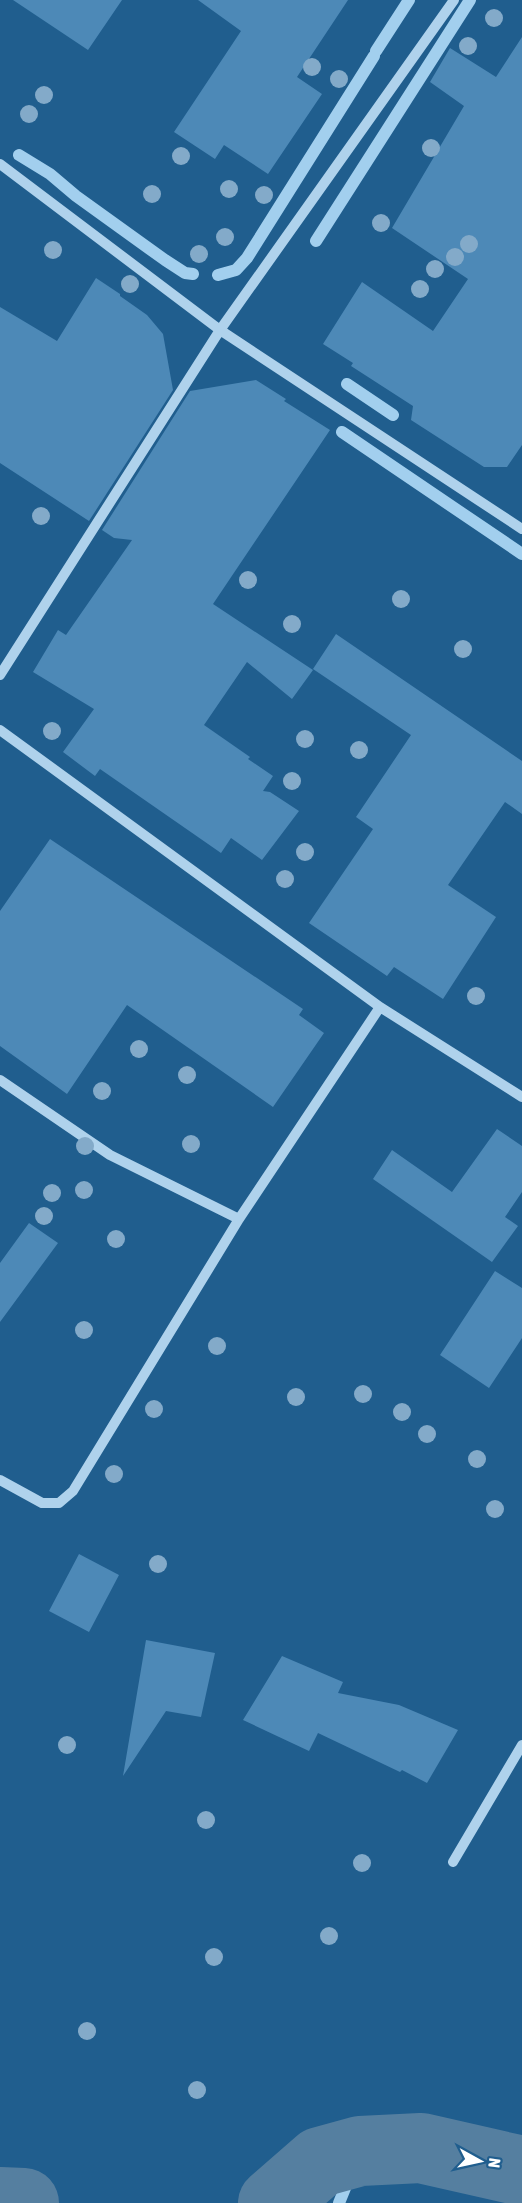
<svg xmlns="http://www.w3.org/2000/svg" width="522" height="2203" font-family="'Asap Condensed',sans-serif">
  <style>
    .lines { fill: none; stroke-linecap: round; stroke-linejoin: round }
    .stream { stroke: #a2cfee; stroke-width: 12 }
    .river { stroke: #557fa0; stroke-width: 70 }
    .building { fill: #4d89b7 }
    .minor { stroke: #afd2ec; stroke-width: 10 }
    .tree { fill: #83aac9 }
  </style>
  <rect width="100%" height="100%" fill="#205e8e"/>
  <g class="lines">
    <!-- stream -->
    <path class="stream" d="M376 51 409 0
      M19 155 50 174 76 196 165 260 185 273 193 274
      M316 241 470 0
      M218 275 236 270 247 258 374 56
      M347 384 393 415
      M342 432 522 554
      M339 2203 360 2151"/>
    <!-- river -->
    <path class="river" d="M0 2202 24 2203
      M273 2203 320 2162 360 2151 421 2148 522 2171"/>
  </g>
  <!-- building -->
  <path class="building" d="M13 0H122L88 50Z
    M198 0H348L297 77 322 94 268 174 224 145 215 159 174 132 241 31Z
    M522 37V445L507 467H484L411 420 413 406 351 366 353 363 323 344 362 282 433 331 468 279 392 228 464 106 430 82 450 48 496 77Z
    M96 278 120 294V296L147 315 163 334 173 390 89 521 0 463V307L57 341Z
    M256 380 286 399 284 401 330 430 213 604 313 670 292 699 247 662 204 725 250 757 248 759 273 776 263 791 270 792 299 811 262 860 231 838 221 853 100 769 95 776 63 752 94 709 33 672 58 630 66 635 132 540 114 538 102 530 190 391Z
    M336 634 522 761V814L505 802 448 885 496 917 443 999 394 967 387 976 309 923 373 829 356 817 411 735 313 669Z
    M50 839 303 1009 299 1015 324 1033 273 1107 127 1005 67 1094 0 1046V911Z
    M497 1129 522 1146V1192L505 1217 518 1226 492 1262 373 1179 392 1150 452 1192Z
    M29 1223 58 1243 0 1322V1263Z
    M495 1271 522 1288V1338L489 1388 440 1355Z
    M79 1554 119 1575 89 1632 49 1611Z
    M146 1640 215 1653 201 1717 166 1711 123 1776Z
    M282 1656 343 1682 338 1693 399 1705 458 1730 427 1783 402 1770 400 1772 318 1733 309 1751 243 1720Z"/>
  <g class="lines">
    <!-- minor -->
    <path class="minor" d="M0 164 220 330 522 529
      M0 675 220 330 454 0
      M0 730 380 1007 522 1097
      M0 1080 110 1155 239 1219
      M0 1480 42 1503H59L73 1491 239 1219 380 1007
      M453 1862 522 1745"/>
  </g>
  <!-- trees -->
  <g class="tree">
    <circle cx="494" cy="18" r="9"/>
    <circle cx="468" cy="46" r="9"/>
    <circle cx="312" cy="67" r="9"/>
    <circle cx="339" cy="79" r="9"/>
    <circle cx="44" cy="95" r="9"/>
    <circle cx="29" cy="114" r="9"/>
    <circle cx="431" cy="148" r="9"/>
    <circle cx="181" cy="156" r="9"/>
    <circle cx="229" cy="189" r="9"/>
    <circle cx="152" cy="194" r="9"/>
    <circle cx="264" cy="195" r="9"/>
    <circle cx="381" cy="223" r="9"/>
    <circle cx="225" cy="237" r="9"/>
    <circle cx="469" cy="244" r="9"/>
    <circle cx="53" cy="250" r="9"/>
    <circle cx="199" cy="254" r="9"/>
    <circle cx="455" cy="257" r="9"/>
    <circle cx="435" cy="269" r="9"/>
    <circle cx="130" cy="284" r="9"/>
    <circle cx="420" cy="289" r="9"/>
    <circle cx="41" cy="516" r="9"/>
    <circle cx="248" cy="580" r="9"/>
    <circle cx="401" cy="599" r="9"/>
    <circle cx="292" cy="624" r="9"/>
    <circle cx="463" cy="649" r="9"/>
    <circle cx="52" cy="731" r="9"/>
    <circle cx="305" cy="739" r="9"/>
    <circle cx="359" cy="750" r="9"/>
    <circle cx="292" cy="781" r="9"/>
    <circle cx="305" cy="852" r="9"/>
    <circle cx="285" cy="879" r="9"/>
    <circle cx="476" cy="996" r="9"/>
    <circle cx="139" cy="1049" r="9"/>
    <circle cx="187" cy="1075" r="9"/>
    <circle cx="102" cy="1091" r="9"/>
    <circle cx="191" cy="1144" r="9"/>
    <circle cx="85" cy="1146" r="9"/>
    <circle cx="84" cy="1190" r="9"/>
    <circle cx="52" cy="1193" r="9"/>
    <circle cx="44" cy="1216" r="9"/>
    <circle cx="116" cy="1239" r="9"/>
    <circle cx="84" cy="1330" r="9"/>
    <circle cx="217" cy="1346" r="9"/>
    <circle cx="363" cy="1394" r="9"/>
    <circle cx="296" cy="1397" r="9"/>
    <circle cx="154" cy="1409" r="9"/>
    <circle cx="402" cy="1412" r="9"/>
    <circle cx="427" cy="1434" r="9"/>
    <circle cx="477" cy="1459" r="9"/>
    <circle cx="114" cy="1474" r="9"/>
    <circle cx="495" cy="1509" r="9"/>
    <circle cx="158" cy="1564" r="9"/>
    <circle cx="67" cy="1745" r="9"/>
    <circle cx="206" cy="1820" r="9"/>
    <circle cx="362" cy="1863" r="9"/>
    <circle cx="329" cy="1936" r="9"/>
    <circle cx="214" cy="1957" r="9"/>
    <circle cx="87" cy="2031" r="9"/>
    <circle cx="197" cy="2090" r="9"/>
  </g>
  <!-- north arrow -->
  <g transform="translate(480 2161) rotate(98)" stroke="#205e8e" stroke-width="4.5" paint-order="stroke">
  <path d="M0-4.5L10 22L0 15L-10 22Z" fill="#ffffff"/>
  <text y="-9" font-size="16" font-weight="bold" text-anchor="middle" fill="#ffffff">N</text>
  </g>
</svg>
